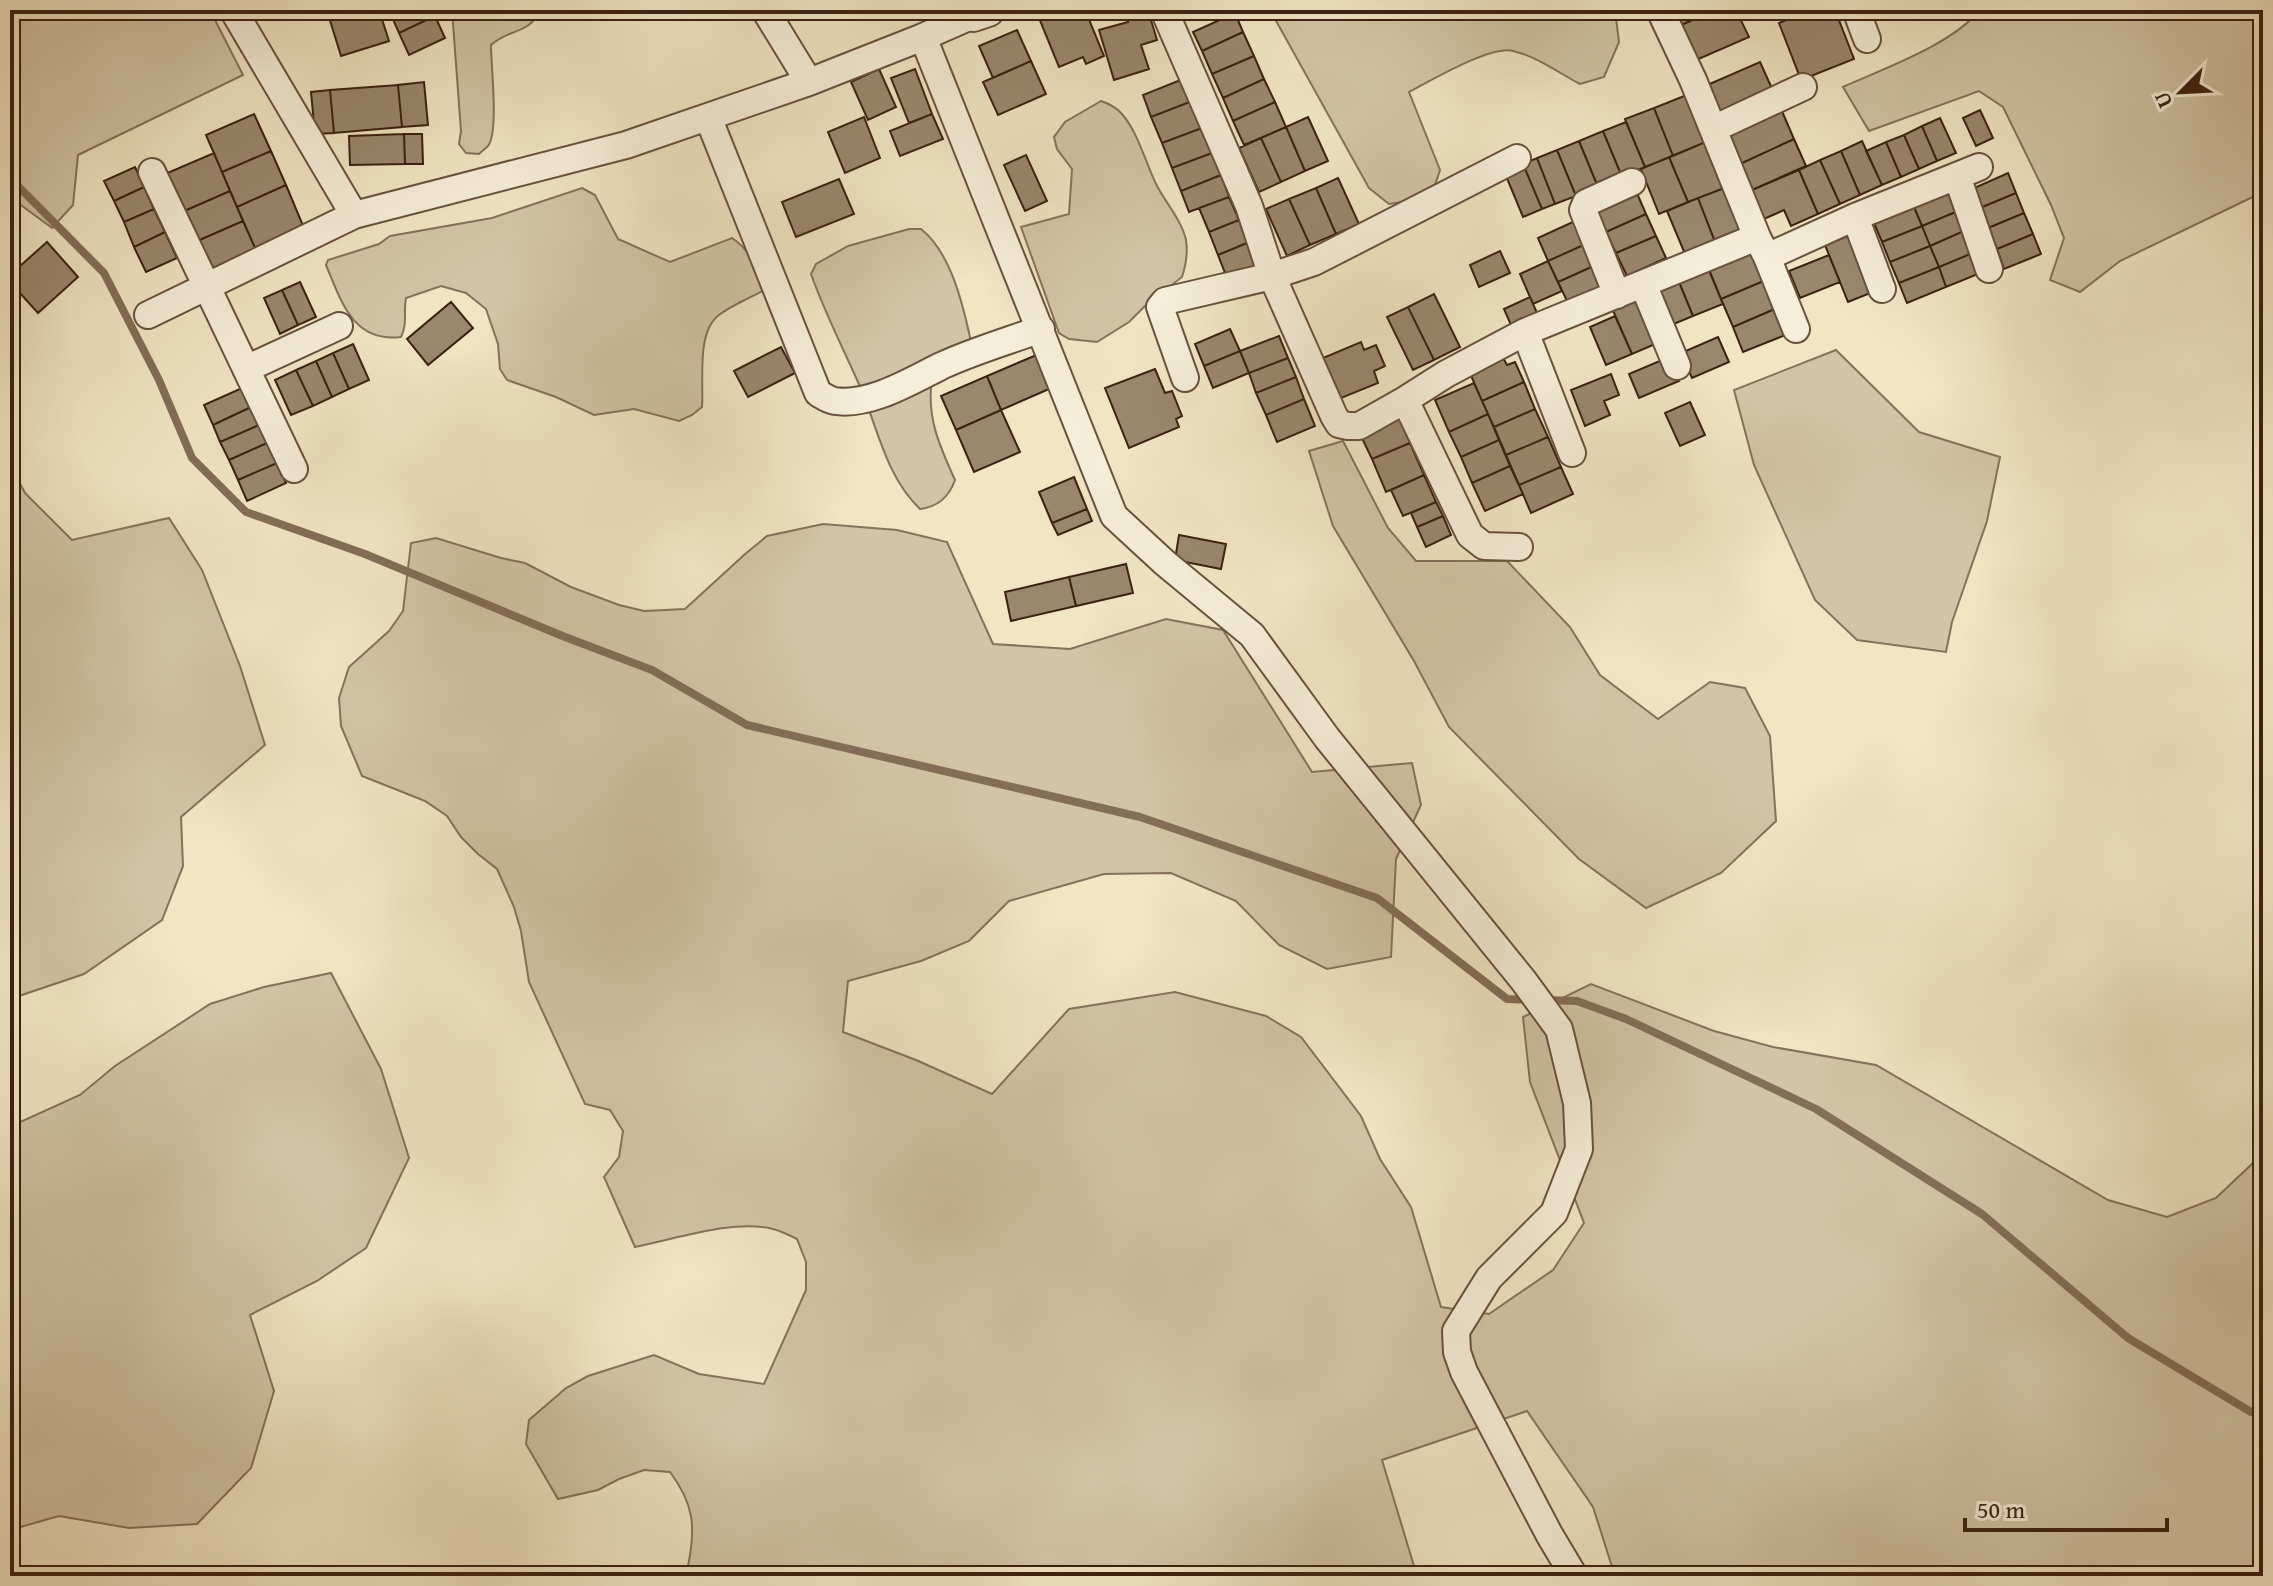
<svg xmlns="http://www.w3.org/2000/svg" width="2273" height="1586" font-family="'Gentium Book Plus',serif">
  <style>
    .green { fill: #d2c4a6; stroke: #86725c; stroke-width: 2 }
    .lines { fill: none; stroke-linecap: round; stroke-linejoin: round }
    .stream { stroke: #836e58; stroke-width: 8 }
    .building { fill: #9a876e; stroke: #3b2111; stroke-width: 2 }
    .minor-casing { stroke: #68523e; stroke-width: 30 }
    .tertiary-casing { stroke: #68523e; stroke-width: 36 }
    .minor { stroke: #f6eed9; stroke-width: 26 }
    .tertiary { stroke: #f6eed9; stroke-width: 32 }
  </style>
  <rect width="100%" height="100%" fill="#f1e5c4"/>
  <filter id="stains"><feTurbulence type="fractalNoise" baseFrequency=".0025" numOctaves="4"/><feColorMatrix values="0 0 0 0 .2 0 0 0 0 .09 0 0 0 0 .02 0 0 0 .5 -.17"/></filter>
  <radialGradient id="worn" r=".72"><stop offset=".6" stop-color="#630" stop-opacity="0"/><stop offset="1" stop-color="#630" stop-opacity=".3"/></radialGradient>
  <!-- green -->
  <path class="green" d="M10 10H210L243 75 78 155 73 205 52 228 10 197Z
    M452 10H541C528 35 510 28 491 45 491 67 499 131 488 146 487 147 480 153 479 154L466 153 459 144 461 131Z
    M1270 10H1615L1619 42 1604 77 1580 84C1559 73 1536 56 1513 51 1491 45 1430 81 1409 92L1440 170 1434 188 1413 200 1389 204 1369 188Z
    M1980 10H2263V192L2120 261 2080 292 2050 280 2064 238 2051 205 2003 107 1979 91 1869 131 1843 87C1885 68 1951 45 1980 10Z
    M1101 101C1110 104 1116 107 1122 114 1138 132 1146 164 1157 186 1166 203 1182 221 1186 240 1188 253 1186 265 1182 277L1146 305 1129 322 1097 342 1069 339 1059 333 1021 227 1069 214 1072 169 1057 149 1054 137 1065 122Z
    M582 188 595 195 618 239 670 262 732 238C752 251 756 269 764 290 750 298 732 305 719 315 696 332 704 381 702 407L692 415 679 421 634 409 594 415 556 397 507 380 500 369 498 344 486 309 466 293 441 286 406 298C403 313 408 322 401 337 353 343 341 301 326 265L328 260 379 244 390 236 492 218Z
    M909 229H921C953 254 965 313 973 351L932 379C926 417 940 447 955 480 949 497 937 507 920 509 885 476 877 424 858 382 842 346 824 311 811 274L816 264 848 246Z
    M1836 350 1919 432 2000 457 1987 521 1952 622 1946 652 1857 640 1815 600 1754 465 1734 390Z
    M1343 441 1388 528 1416 561H1507L1570 627 1600 675 1658 719 1710 682 1745 688 1770 736 1776 821 1721 873 1646 908 1579 859 1449 727 1414 661 1333 526 1309 451Z
    M10 465 25 493 72 540 169 518 202 570 240 666 265 745 181 817 183 866 162 920 84 974 10 999Z
    M823 524 897 530 947 542 993 644 1070 649 1166 619 1223 630 1312 772 1412 763 1421 805 1396 859 1391 957 1327 969 1279 945 1236 901 1171 873 1104 874 1009 901 969 941 921 961 848 981 843 1032 916 1060 992 1094 1069 1009 1175 992 1266 1016 1301 1037 1361 1116 1380 1159 1411 1207 1441 1307 1489 1314 1553 1270 1584 1223 1530 1082 1523 1017 1591 984 1714 1031 1773 1047 1876 1065 2108 1200 2167 1217 2216 1198 2252 1164 2263 1168V1576H1615L1593 1507 1527 1411 1382 1460 1417 1576H667L688 1566C696 1527 694 1504 670 1472L644 1470 619 1479 598 1490 558 1499 526 1444 529 1420 566 1388 588 1376 654 1355 699 1374 764 1384 806 1290V1262L797 1239C789 1235 781 1231 773 1229 733 1219 676 1239 635 1247L604 1177 619 1157 623 1131 610 1110 585 1104 529 982 521 931 514 907 497 869 478 854 461 837 447 816 425 801 362 776 341 726 339 698 349 667 389 631 403 611 411 543 436 538 501 558 525 563 571 587 619 605 644 611 685 609 744 555 767 536Z
    M331 973 381 1069 409 1158 366 1248 317 1281 250 1315 274 1391 251 1468 197 1524 129 1528 59 1516 10 1530V1122L16 1124 80 1095 115 1066 210 1004 264 987Z"/>
  <g class="lines">
    <!-- stream -->
    <path class="stream" d="M10 178 104 273 159 380 192 458 246 512 365 554 565 637 652 670 747 725 1140 817 1377 898 1507 999 1531 1000
      M1545 1000 1577 1001 1626 1019 1816 1109 1982 1214 2128 1338 2251 1412 2263 1416"/>
  </g>
  <!-- building -->
  <path class="building" d="M341 10H379L389 41 341 56 328 14Z
    M389 10H432L435 16 399 33Z
    M1058 10H1076L1080 20 1088 17 1104 56 1086 64 1083 57 1059 67 1039 18Z
    M1123 10H1148L1157 40 1141 45 1149 69 1114 80 1099 30 1128 22Z
    M1671 10H1715L1679 26Z
    M1715 10H1736L1749 37 1694 61 1679 26Z
    M1811 10H1835L1854 59 1801 80 1779 23Z
    M1235 13 1243 32 1202 51 1193 32Z
    M435 16 445 38 409 55 399 33Z
    M1017 30 1031 61 993 78 979 46Z
    M1243 32 1254 56 1212 74 1202 51Z
    M1254 56 1264 79 1223 98 1212 74Z
    M1031 61 1046 94 998 115 983 82Z
    M1760 62 1774 93 1719 117 1705 86Z
    M879 69 896 107 868 120 851 82Z
    M915 69 932 114 909 123 891 78Z
    M1183 79 1192 101 1151 117 1143 95Z
    M1264 79 1275 102 1233 121 1223 98Z
    M424 82 428 125 402 127 398 85Z
    M398 85 402 127 334 133 330 90Z
    M330 90 334 133 315 134 311 92Z
    M1689 94 1708 141 1673 156 1654 108Z
    M1192 101 1202 128 1162 143 1151 117Z
    M1275 102 1286 127 1244 145 1233 121Z
    M1654 108 1673 156 1645 167 1625 119Z
    M1781 109 1794 139 1740 164 1726 133Z
    M1980 110 1993 138 1976 146 1963 118Z
    M254 114 271 151 222 172 206 135Z
    M932 114 943 139 900 156 890 131Z
    M864 117 880 158 845 173 828 132Z
    M1308 117 1328 161 1305 171 1286 127Z
    M1940 118 1956 153 1937 161 1922 126Z
    M1626 122 1645 167 1622 177 1603 131Z
    M1922 126 1937 161 1919 169 1904 135Z
    M1286 127 1305 171 1281 182 1261 138Z
    M1202 128 1212 153 1172 168 1162 143Z
    M1603 131 1622 177 1598 187 1579 141Z
    M404 134H422L423 164H405Z
    M404 134 405 164 350 165 349 136Z
    M1904 135 1919 169 1901 177 1886 142Z
    M1261 138 1281 182 1259 192 1239 148Z
    M1794 139 1806 166 1752 190 1740 164Z
    M1579 141 1598 187 1576 196 1557 150Z
    M1708 141 1727 187 1688 202 1669 157Z
    M1862 141 1882 185 1860 195 1841 151Z
    M1886 142 1901 177 1882 185 1866 151Z
    M1557 150 1576 196 1555 204 1537 158Z
    M271 151 286 185 237 207 222 172Z
    M1841 151 1860 195 1840 204 1820 160Z
    M214 153 230 191 182 212 165 174Z
    M1212 153 1221 175 1181 191 1172 168Z
    M1026 155 1047 201 1025 211 1004 165Z
    M1669 157 1688 202 1659 214 1641 169Z
    M1537 158 1555 204 1542 209 1523 164Z
    M1820 160 1840 204 1818 214 1799 170Z
    M1523 164 1542 209 1523 217 1504 171Z
    M135 167 144 187 114 201 104 181Z
    M1799 170 1818 214 1791 226 1784 210 1764 219 1752 190Z
    M2008 173 2016 193 1980 208 1972 189Z
    M1221 175 1229 197 1189 212 1181 191Z
    M1338 178 1359 224 1336 234 1316 188Z
    M839 179 854 214 796 237 782 202Z
    M286 185 304 228 256 250 237 207Z
    M144 187 154 209 124 222 114 201Z
    M1727 187 1744 230 1715 242 1698 198Z
    M1316 188 1336 234 1310 245 1289 199Z
    M230 191 243 221 195 242 182 212Z
    M1636 191 1646 214 1606 232 1596 209Z
    M1950 191 1958 211 1922 226 1914 207Z
    M2016 193 2024 213 1988 228 1980 208Z
    M1229 197 1239 220 1209 232 1199 208Z
    M1698 198 1715 242 1685 254 1667 211Z
    M1289 199 1310 245 1287 256 1266 209Z
    M1914 207 1922 226 1882 242 1874 223Z
    M154 209 165 232 134 247 124 222Z
    M1958 211 1966 230 1930 246 1922 226Z
    M2024 213 2033 234 1997 249 1988 228Z
    M1646 214 1656 236 1616 253 1606 232Z
    M1239 220 1247 243 1218 255 1209 232Z
    M1577 220 1588 243 1548 261 1538 238Z
    M243 221 256 250 207 271 195 242Z
    M1922 226 1930 246 1890 262 1882 242Z
    M1966 230 1975 252 1939 267 1930 246Z
    M165 232 177 258 146 272 134 247Z
    M1855 233 1878 290 1848 302 1825 245Z
    M2033 234 2041 254 2004 269 1997 249Z
    M1656 236 1666 258 1627 276 1616 253Z
    M47 242 78 277 38 313 10 282V275Z
    M1247 243 1259 271 1229 283 1218 255Z
    M1588 243 1598 264 1558 282 1548 261Z
    M1930 246 1939 267 1899 283 1890 262Z
    M1753 248 1766 280 1721 299 1708 267Z
    M1500 251 1510 273 1479 287 1470 265Z
    M1975 252 1983 272 1946 287 1939 267Z
    M1829 255 1840 282 1800 298 1789 271Z
    M1548 261 1562 291 1533 304 1520 274Z
    M1598 264 1608 288 1569 305 1558 282Z
    M1939 267 1946 287 1907 303 1899 283Z
    M1709 270 1723 304 1693 316 1679 282Z
    M1766 280 1777 308 1733 327 1721 299Z
    M300 282 316 317 298 325 282 290Z
    M1679 282 1693 316 1669 326 1655 292Z
    M282 290 298 325 280 334 264 298Z
    M1434 294 1460 347 1434 360 1408 307Z
    M1640 294 1660 342 1632 354 1611 306Z
    M1530 297 1537 313 1511 325 1504 309Z
    M451 302 473 328 428 365 407 339Z
    M1408 307 1434 360 1413 370 1387 317Z
    M1777 308 1788 334 1743 352 1733 327Z
    M1615 316 1632 354 1606 365 1590 327Z
    M1230 329 1240 351 1204 366 1195 344Z
    M1279 336 1288 358 1249 373 1240 351Z
    M1718 337 1729 362 1692 378 1681 353Z
    M1361 342 1364 350 1376 345 1385 366 1374 371 1378 383 1341 398 1323 358Z
    M353 344 369 380 349 389 333 353Z
    M781 347 795 373 748 397 734 371Z
    M1240 351 1249 373 1213 388 1204 366Z
    M333 353 349 389 332 397 316 361Z
    M1041 353 1056 386 1001 410 987 376Z
    M1502 356 1507 365 1515 362 1524 382 1482 401 1469 371Z
    M1669 357 1679 381 1639 398 1629 374Z
    M1288 358 1296 377 1256 393 1249 373Z
    M316 361 332 397 313 406 296 370Z
    M1155 369 1165 393 1172 391 1182 416 1176 419 1179 427 1129 448 1105 388Z
    M296 370 313 406 291 415 275 380Z
    M1611 374 1619 395 1604 401 1610 415 1585 426 1571 390Z
    M987 376 1001 410 956 430 941 396Z
    M1296 377 1304 399 1266 415 1256 393Z
    M1524 382 1535 409 1494 427 1482 401Z
    M1474 383 1488 414 1449 432 1435 400Z
    M242 388 251 407 213 425 204 405Z
    M1304 399 1315 426 1277 442 1266 415Z
    M1690 402 1705 435 1680 446 1665 413Z
    M251 407 259 425 220 442 213 425Z
    M1535 409 1548 437 1506 455 1494 427Z
    M1001 410 1020 452 974 472 956 430Z
    M1488 414 1499 440 1461 457 1449 432Z
    M1399 417 1410 443 1372 459 1360 434Z
    M259 425 267 443 229 460 220 442Z
    M1548 437 1561 467 1519 485 1506 455Z
    M1499 440 1510 466 1472 483 1461 457Z
    M267 443 277 463 238 480 229 460Z
    M1410 443 1424 475 1386 492 1372 459Z
    M277 463 286 483 247 501 238 480Z
    M1510 466 1523 494 1485 511 1472 483Z
    M1561 467 1573 494 1531 513 1519 485Z
    M1424 475 1436 502 1403 516 1391 490Z
    M1074 477 1087 509 1052 523 1039 492Z
    M1436 502 1443 516 1417 527 1411 513Z
    M1087 509 1092 521 1058 535 1052 523Z
    M1443 516 1451 535 1426 547 1417 527Z
    M1179 535 1226 544 1221 569 1175 560Z
    M1126 564 1133 593 1076 606 1069 577Z
    M1069 577 1076 606 1011 621 1005 592Z"/>
  <g class="lines">
    <defs>
      <path id="minor" d="M233 10 354 215
        M765 10 809 82
        M1164 10 1249 206 1272 276 1334 416 1339 424 1348 426H1359L1405 400 1446 374 1525 332 1757 237 1693 80 1660 10
        M1856 10 1867 39
        M923 37 1114 516 1165 563 1252 635 1327 738 1523 980 1559 1029 1577 1103 1579 1149 1554 1213 1489 1278 1456 1331 1457 1352 1464 1372 1549 1534 1574 1576
        M708 117 818 393C823 396 829 400 835 401 870 406 911 381 941 366 973 351 1008 341 1041 329
        M1713 129 1803 87
        M152 172 294 469
        M1957 176 1989 269
        M1855 217 1882 289
        M1757 237 1767 257 1855 217 1979 167
        M1767 257 1796 329
        M1643 284 1677 366
        M1617 295 1583 210 1586 203 1632 182
        M148 315 354 215 626 145 809 82 923 37 973 15
        M1525 332 1572 453
        M246 369 339 326
        M1185 378 1160 307 1165 301 1272 276 1314 262 1517 158
        M1405 400 1470 535 1484 546 1519 547"/>
      <path id="tertiary" d="M971 10 973 15 988 10"/>
    </defs>
    <!-- minor casing -->
    <use href="#minor" class="minor-casing"/>
    <!-- tertiary casing -->
    <use href="#tertiary" class="tertiary-casing"/>
    <!-- minor -->
    <use href="#minor" class="minor"/>
    <!-- tertiary -->
    <use href="#tertiary" class="tertiary"/>
  </g>
  <!-- margin -->
  <rect width="2273" height="1586" fill="none" stroke="#f1e5c4" stroke-width="40"/>
  <rect x="12" y="12" width="2249" height="1562" fill="none" stroke="#3b2111" stroke-width="4"/>
  <rect x="20" y="20" width="2233" height="1546" fill="none" stroke="#3b2111" stroke-width="2"/>
  <!-- north arrow -->
  <g transform="translate(2181 92) rotate(246)" stroke="#f6eed9" stroke-width="6" paint-order="stroke">
  <path d="M0-6L14 30L0 20L-14 30Z" fill="#3b2111"/>
  <text y="-12" font-size="22" font-weight="bold" text-anchor="middle" fill="#3b2111">U</text>
  </g>
  <!-- scale -->
  <path d="M1965 1518v12h202v-12" fill="none" stroke="#3b2111" stroke-width="4"/>
  <text x="1977" y="1518" font-size="24" fill="#3b2111" stroke="#f6eed9" stroke-width="6" paint-order="stroke">50 m</text>
  <rect width="100%" height="100%" filter="url(#stains)"/>
  <rect width="100%" height="100%" fill="url(#worn)"/>
</svg>
